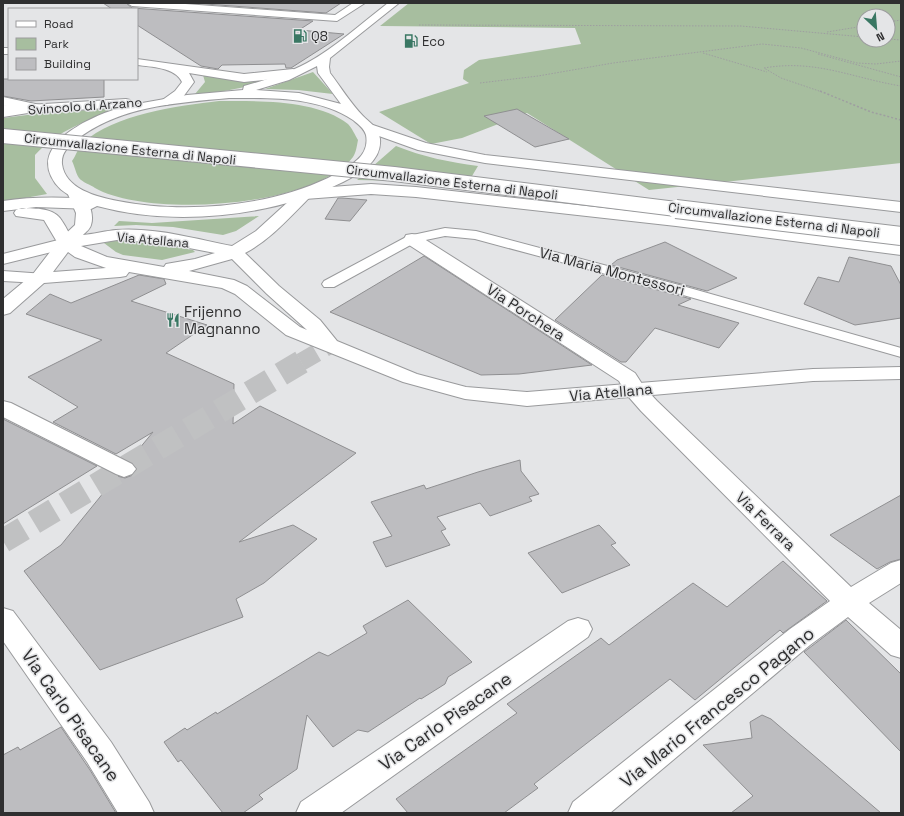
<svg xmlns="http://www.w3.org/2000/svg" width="904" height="816" font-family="'Space Grotesk',sans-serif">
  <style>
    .green { fill: #a7be9f; fill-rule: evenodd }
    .building { fill: #bdbdc0; stroke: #8f8f91 }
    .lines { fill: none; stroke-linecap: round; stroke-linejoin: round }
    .street-tunnel-far1 { stroke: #c0c1c2; stroke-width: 18; stroke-dasharray: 18 9; stroke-linecap: butt }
    .street-tunnel { stroke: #c0c1c2; stroke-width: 24; stroke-dasharray: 24 12; stroke-linecap: butt }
    .lane-casing { stroke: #999a9c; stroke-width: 2 }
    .street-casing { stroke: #999a9c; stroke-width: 2 }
    .secondary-casing { stroke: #999a9c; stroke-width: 2 }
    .primary-casing { stroke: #999a9c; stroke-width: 2 }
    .highway-casing { stroke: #999a9c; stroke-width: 2 }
    .path-far1 { stroke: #9e9ea0; stroke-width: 1; stroke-dasharray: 1.5 1.5; stroke-linecap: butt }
    .path { stroke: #9e9ea0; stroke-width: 1.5; stroke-dasharray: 2 2; stroke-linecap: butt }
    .lane { fill: #fff; fill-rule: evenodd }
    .street { fill: #fff; fill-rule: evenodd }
    .secondary { fill: #fff; fill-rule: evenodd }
    .primary { fill: #fff; fill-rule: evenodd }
    .highway { fill: #fff; fill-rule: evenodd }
    .highway-bridge-far1-casing { stroke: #999a9c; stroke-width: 16; stroke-linecap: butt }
    .highway-bridge-casing { stroke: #999a9c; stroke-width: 20; stroke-linecap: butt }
    .highway-bridge-far1 { stroke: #fff; stroke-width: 14 }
    .highway-bridge { stroke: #fff; stroke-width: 18 }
    .labels { text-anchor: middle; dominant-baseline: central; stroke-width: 3; stroke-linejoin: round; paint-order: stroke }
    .far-poi-label { font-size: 13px; fill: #2f2f30; stroke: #e4e5e7; text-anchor: start }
    .far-street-label { font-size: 13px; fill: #2f2f30; stroke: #e4e5e7 }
    .street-label { font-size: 15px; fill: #2f2f30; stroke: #e4e5e7 }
    .poi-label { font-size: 15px; fill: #2f2f30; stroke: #e4e5e7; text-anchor: start }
    .near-street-label { font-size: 18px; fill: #2f2f30; stroke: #e4e5e7 }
  </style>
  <rect width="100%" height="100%" fill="#e4e5e7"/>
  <!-- green -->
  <path class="green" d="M409 3H901V163L649 190 527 113 462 138 431 144 379 112 469 83 463 79 464 70 479 60 581 44 575 28 380 26ZM864 16H888V40H864Z
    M313 72 333 94 298 90 265 89Z
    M203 75 266 80C244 89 219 92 195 94L205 82Z
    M219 101C256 101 317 99 348 124 352 128 355 135 358 140 357 145 356 153 353 157 314 208 147 218 95 188 91 185 82 182 79 178 76 174 75 167 72 161 76 156 78 147 83 143 114 114 178 106 219 101Z
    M102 109H120C88 120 58 130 35 155V178L47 194 3 202V118L35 114Z
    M396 146C423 157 449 162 478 166L466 186 406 181 357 180Z
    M259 216 236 231 223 235 173 227 136 225 114 226 119 221 152 223Z
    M113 241 147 242 193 250 195 252 162 260 123 255 116 252 104 243Z"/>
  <!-- building -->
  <path class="building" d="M103 3H126L132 8 313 21 299 30 344 34 291 68H286L285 64 222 65 218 69 201 66 137 25V9H112Z
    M192 3H341L326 13Z
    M3 79H104V97L31 101 3 96Z
    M517 109 569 139 535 147 484 116Z
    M338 198H342L367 200 350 221 325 219Z
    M665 242 737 278 707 291 611 265 617 260Z
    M424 256 592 365 519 374 481 375 330 312Z
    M849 257 891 266 901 285V318L855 325 804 304 818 277 839 282Z
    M139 275 164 279 166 284 131 301 207 325 166 353 234 384 233 424 260 406 356 453 239 542 293 525 317 539 264 583 236 599 243 617 100 670 24 571 61 545 117 476 125 478 133 475 138 469 133 463 129 461 153 432 116 454 53 422 78 407 28 377 102 340 26 314 50 294 71 303Z
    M602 275 691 299 678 305 739 323 719 348 655 328 626 362H621L555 320Z
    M3 419 97 466 3 524Z
    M520 460 521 471 539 494 529 497 532 501 490 516 480 503 437 517 446 529 441 531 450 545 386 567 373 542 392 536 371 502 424 485 426 489 478 472Z
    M901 495V559L890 562 877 569 830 535Z
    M599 525 616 543 611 545 630 565 562 593 528 553Z
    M783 561 827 601 783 633 780 630 695 700 670 679 534 784 538 788 504 813H408L396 799 517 713 507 704 601 638 609 645 693 583 727 607Z
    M408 600 472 662 448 677 445 684 421 699 420 698 368 732 358 730 333 747 307 715 297 769 259 795 263 799 243 813H223L181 760 178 762 164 742 185 728 187 730 216 712 217 714 319 652 328 656 367 633 363 626Z
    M846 620 901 674V752L804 652Z
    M762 715 771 719 881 813H731L753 796 703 745 752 738 750 722Z
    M61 727 90 770 116 813H3V755L18 747 20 750Z"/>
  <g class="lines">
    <!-- street-tunnel-far1 -->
    <path class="street-tunnel-far1" d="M301 362 330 345"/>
    <!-- street-tunnel -->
    <path class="street-tunnel" d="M3 541 303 361"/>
    <defs>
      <path id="lane" d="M445 228 476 231 679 285 901 348V357L669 291 475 239 445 236 416 242 334 287H324L322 284 324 281 408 236Z"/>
      <path id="street" d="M127 3H172L335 15 353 3H365L337 21 132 6Z
        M412 234 418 235 635 373 644 387 657 401 851 587 891 563 901 560V583L869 603 901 630V658L891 655 848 617 810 645 610 813H568L573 802 790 629 830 601 641 411 627 395 619 381 406 243 404 239 406 235Z
        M66 238 72 239 74 243 72 247 3 264V254Z
        M3 271 45 274 48 278 45 282 39 283 3 281Z
        M3 401 11 403 132 464 136 469 132 474 124 477 116 474 3 417Z
        M3 608 13 611 111 742 149 802 154 813H118L87 762 3 641Z
        M578 618 588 621 592 629 588 637 341 813H296L301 802 568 621Z"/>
      <path id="secondary" d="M3 48H9V54H3Z
        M137 59 244 74 293 69 297 71 299 73 297 75 293 77 244 82 189 73 194 82 183 97 167 105 163 104 161 101 175 91 182 82C175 67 151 67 137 65Z
        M3 97 40 105 41 108 40 111 35 112 3 105Z
        M75 187 80 189C87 198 95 213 91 225 90 229 86 232 83 235 94 234 105 231 116 230 155 227 195 239 232 246L256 231 300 191 305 189 310 191 313 194 310 197C290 217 270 240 245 253L279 286 320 320 337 341 417 374 466 387 527 392 813 369 901 367V379L813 381 527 406 465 399 403 382 286 335 235 294 222 288 129 272 126 276 120 277 44 283 10 313 3 315V299L33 274 60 239 75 225 76 213 67 192 70 189ZM117 240 163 243 215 253 195 259 166 264 164 267 107 257 81 246ZM68 252 75 257 106 268 53 272ZM232 259 267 294 307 330 300 327 247 286 234 280 189 271Z"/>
      <path id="primary" d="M388 3H399L330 58 329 67 330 73C340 86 351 104 363 116 370 123 379 128 380 139 382 161 359 174 343 182 272 217 174 227 97 206L91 209 36 207 3 211V201C27 197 51 197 76 198 65 194 56 187 51 176 34 140 97 114 123 107L28 113 3 117V109L28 105 126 99 130 100 132 103 131 105 187 95 243 90 244 86C265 80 287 74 307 63 336 47 362 23 388 3ZM317 66 318 73 341 104 299 93 256 90 289 80ZM229 98C270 98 317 96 353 120 358 124 364 128 366 135 368 145 364 154 357 160 349 168 338 173 328 178 267 207 184 214 118 201 97 197 65 189 62 164 61 153 68 147 75 141 118 106 176 103 229 98Z
        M22 208C36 209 54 207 62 221 67 228 70 236 74 243L72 247 66 248 60 247 44 220 16 216 14 213 16 210Z"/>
      <path id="highway" d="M3 105 33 106 34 109 33 112 3 113Z
        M370 124 426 143 485 155 901 202V212L485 163 418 150 365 131 363 128 365 125Z
        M371 184 416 187 676 216 901 245V255L676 226 416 197 371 194 305 199 300 197 297 194 300 191 305 189Z"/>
    </defs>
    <!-- lane casing -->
    <use href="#lane" class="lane-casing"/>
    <!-- street casing -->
    <use href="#street" class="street-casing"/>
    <!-- secondary casing -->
    <use href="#secondary" class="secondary-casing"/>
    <!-- primary casing -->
    <use href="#primary" class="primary-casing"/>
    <!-- highway casing -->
    <use href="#highway" class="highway-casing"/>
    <!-- path-far1 -->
    <path class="path-far1" d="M888 22 901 20
      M419 25 741 26 864 37
      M827 32 864 26
      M888 39 901 40
      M703 53 767 72
      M818 54 901 77
      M480 83 538 76 613 63 762 44 801 48 857 63 876 64 901 61
      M822 92 781 78 764 68C816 59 852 78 901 86"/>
    <!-- path -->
    <path class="path" d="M820 91 871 112 901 120"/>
    <!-- lane -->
    <use href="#lane" class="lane"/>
    <!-- street -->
    <use href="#street" class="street"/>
    <!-- secondary -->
    <use href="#secondary" class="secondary"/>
    <!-- primary -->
    <use href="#primary" class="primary"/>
    <!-- highway -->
    <use href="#highway" class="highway"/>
    <defs>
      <path id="highway-bridge-far1" d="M3 136 394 174 684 210"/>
      <path id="highway-bridge" d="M676 209 901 236"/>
    </defs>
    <!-- highway-bridge-far1 casing -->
    <use href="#highway-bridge-far1" class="highway-bridge-far1-casing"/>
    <!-- highway-bridge casing -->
    <use href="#highway-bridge" class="highway-bridge-casing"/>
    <!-- highway-bridge-far1 -->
    <use href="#highway-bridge-far1" class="highway-bridge-far1"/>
    <!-- highway-bridge -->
    <use href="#highway-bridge" class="highway-bridge"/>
  </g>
  <!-- icons -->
  <defs>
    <symbol id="fuel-bare" viewBox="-9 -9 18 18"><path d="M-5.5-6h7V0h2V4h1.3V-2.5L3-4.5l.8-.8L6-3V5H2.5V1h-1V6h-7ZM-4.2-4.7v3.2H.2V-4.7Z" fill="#397763" stroke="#e4e5e7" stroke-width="2.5" paint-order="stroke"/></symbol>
    <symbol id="restaurant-bare" viewBox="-9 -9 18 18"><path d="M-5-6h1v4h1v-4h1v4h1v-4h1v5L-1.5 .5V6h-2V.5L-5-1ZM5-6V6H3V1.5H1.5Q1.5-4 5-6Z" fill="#397763" stroke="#e4e5e7" stroke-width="2.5" paint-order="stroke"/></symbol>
  </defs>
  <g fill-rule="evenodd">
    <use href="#fuel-bare" x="290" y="26" width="20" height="20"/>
    <use href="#fuel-bare" x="401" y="31" width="20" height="20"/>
    <use href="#restaurant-bare" x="163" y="310" width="20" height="20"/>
  </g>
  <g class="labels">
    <!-- far-poi labels -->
    <g class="far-poi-label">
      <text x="311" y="36">Q8</text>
      <text x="422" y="41">Eco</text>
    </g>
    <!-- far-street labels -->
    <g class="far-street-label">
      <text transform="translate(85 106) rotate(-4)">Svincolo di Arzano</text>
      <text transform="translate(130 149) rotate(6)">Circumvallazione Esterna di Napoli</text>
      <text transform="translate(452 182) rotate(7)">Circumvallazione Esterna di Napoli</text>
      <text transform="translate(774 220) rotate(7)">Circumvallazione Esterna di Napoli</text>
      <text transform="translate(153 240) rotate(5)">Via Atellana</text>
    </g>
    <!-- street labels -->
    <g class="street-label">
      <text transform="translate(612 271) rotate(15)">Via Maria Montessori</text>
      <text transform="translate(526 312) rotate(33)">Via Porchera</text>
      <text transform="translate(611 392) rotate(-5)">Via Atellana</text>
      <text transform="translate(766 521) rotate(44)">Via Ferrara</text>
    </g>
    <!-- poi labels -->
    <g class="poi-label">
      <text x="184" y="311">Frijenno<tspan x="184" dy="17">Magnanno</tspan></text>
    </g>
    <!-- near-street labels -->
    <g class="near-street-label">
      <text transform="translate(717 707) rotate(-39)">Via Mario Francesco Pagano</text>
      <text transform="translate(71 715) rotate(55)">Via Carlo Pisacane</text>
      <text transform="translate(445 721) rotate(-35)">Via Carlo Pisacane</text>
    </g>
  </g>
  <!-- border -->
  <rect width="904" height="816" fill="none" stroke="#2f2f30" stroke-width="8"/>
  <!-- legend -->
  <rect x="8" y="8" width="130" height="72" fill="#e4e5e7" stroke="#9c9c9e"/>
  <rect x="16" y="21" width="20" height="6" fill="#ffffff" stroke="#9c9c9e"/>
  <text x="44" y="28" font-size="12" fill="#2f2f30">Road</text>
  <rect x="16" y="38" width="20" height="12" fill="#a7be9f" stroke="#9c9c9e"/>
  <text x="44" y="48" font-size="12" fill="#2f2f30">Park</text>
  <rect x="16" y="58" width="20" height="12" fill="#bdbdc0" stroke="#9c9c9e"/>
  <text x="44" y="68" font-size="12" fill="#2f2f30">Building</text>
  <!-- north arrow -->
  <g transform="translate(876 28) rotate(154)"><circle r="19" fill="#e4e5e7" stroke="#9c9c9e"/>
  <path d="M0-3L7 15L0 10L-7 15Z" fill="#397763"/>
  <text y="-6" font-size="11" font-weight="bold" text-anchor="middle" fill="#2f2f30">N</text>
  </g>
</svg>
